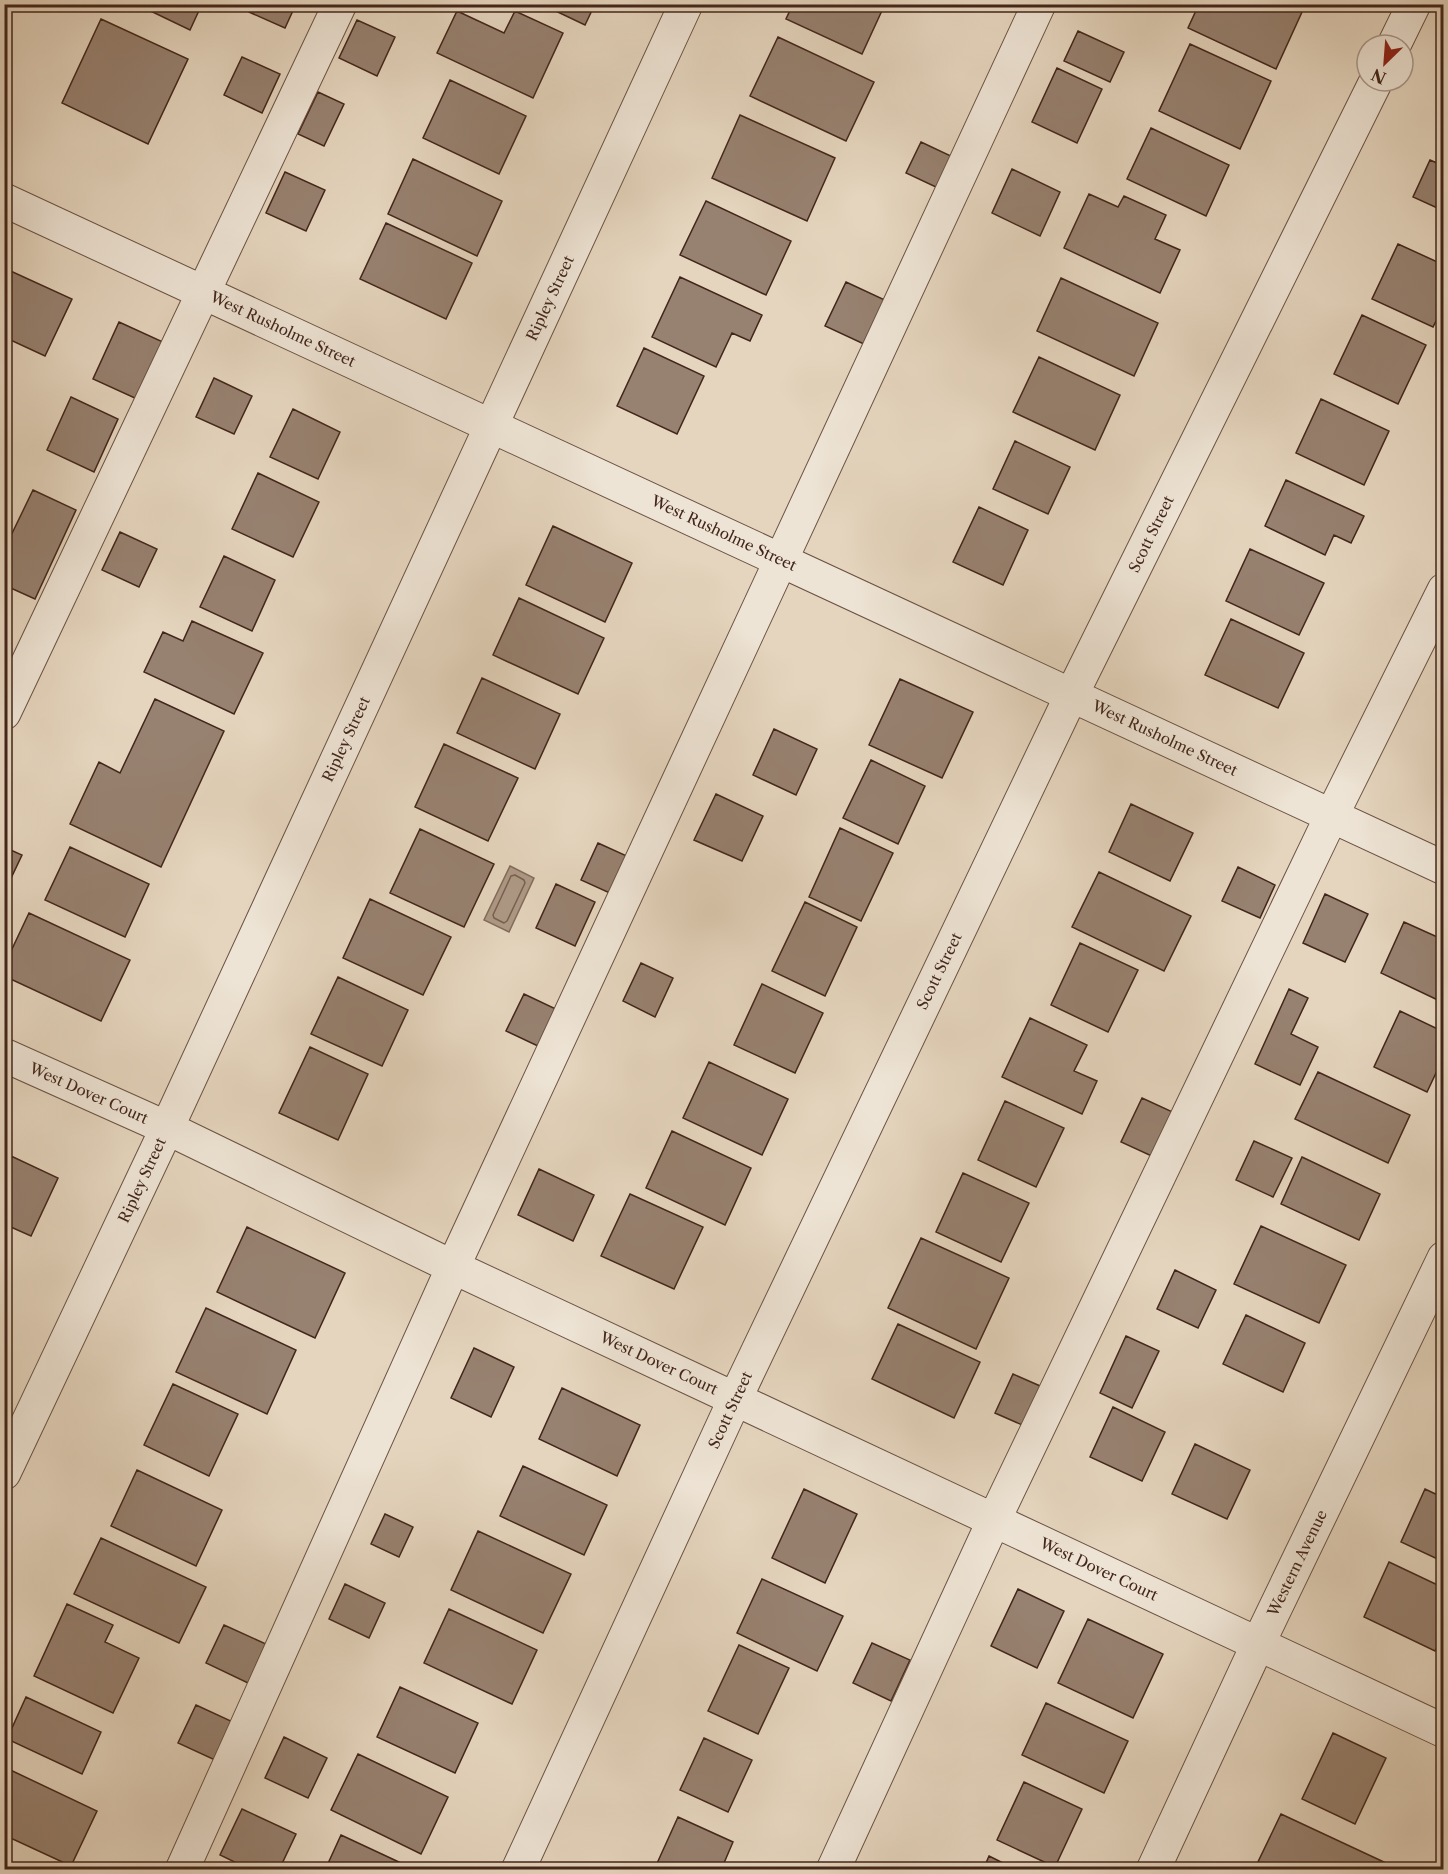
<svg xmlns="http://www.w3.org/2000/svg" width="1448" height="1874" font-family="'Libre Caslon Text',serif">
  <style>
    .water { fill: #ae9a87; stroke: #836c5c; stroke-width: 1.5 }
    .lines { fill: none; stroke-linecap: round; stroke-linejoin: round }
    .shore { stroke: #786051; stroke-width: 1.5 }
    .building { fill: #978170; stroke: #43261b; stroke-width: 1.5 }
    .minor-casing { stroke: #6c5244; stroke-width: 35 }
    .minor { stroke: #eee4d5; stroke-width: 33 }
    .labels { text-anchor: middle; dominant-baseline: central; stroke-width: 5; stroke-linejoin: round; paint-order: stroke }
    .street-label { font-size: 15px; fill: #43261b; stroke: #eee4d5 }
  </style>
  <rect width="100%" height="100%" fill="#e5d5be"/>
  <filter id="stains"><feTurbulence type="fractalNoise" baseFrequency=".00333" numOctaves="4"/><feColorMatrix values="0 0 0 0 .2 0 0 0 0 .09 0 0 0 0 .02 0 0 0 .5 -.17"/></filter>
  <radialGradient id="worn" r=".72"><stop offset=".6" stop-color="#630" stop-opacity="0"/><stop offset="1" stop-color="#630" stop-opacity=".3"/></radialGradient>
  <!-- water -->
  <path class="water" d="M510 866 534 878 509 932 484 920Z"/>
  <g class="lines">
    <!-- shore -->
    <path class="shore" d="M515 875 524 880 525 883 507 921 504 923 494 918 493 915 511 876Z"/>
  </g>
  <!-- building -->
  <path class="building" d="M136 4H202L190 30Z
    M252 4H296L285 28 249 12Z
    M541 4H595L585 25Z
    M793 4H885L862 54 786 19Z
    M1199 4H1287L1302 12 1276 69 1188 28Z
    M457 11 504 33 515 11 563 33 533 98 437 53Z
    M101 19 188 59 148 144 62 103Z
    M357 20 395 37 377 76 339 58Z
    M1078 31 1124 52 1110 82 1064 61Z
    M778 37 874 82 846 141 750 96Z
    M1190 44 1271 81 1240 149 1159 111Z
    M242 57 280 74 262 113 224 95Z
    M1057 68 1102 89 1077 143 1032 122Z
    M450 80 526 116 499 174 423 138Z
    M318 92 344 104 324 146 298 134Z
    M740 115 835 158 807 221 712 178Z
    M1151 128 1229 165 1206 216 1127 179Z
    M921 142 953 157 938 188 906 173Z
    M413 159 502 201 477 256 388 214Z
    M1430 160 1444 166V211L1413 197Z
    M1012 169 1060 192 1040 236 992 213Z
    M285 172 325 190 306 231 266 213Z
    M1089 194 1118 207 1124 196 1166 215 1155 239 1180 250 1160 293 1064 248Z
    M706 201 791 241 766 295 680 255Z
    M386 223 472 263 446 319 360 279Z
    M1398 244 1444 265V305L1433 327 1372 299Z
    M4 268 72 299 45 356 4 337Z
    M680 277 762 315 750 341 732 333 716 367 652 337Z
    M1061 278 1158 323 1134 376 1037 331Z
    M846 282 887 301 866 345 825 326Z
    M1362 315 1426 345 1398 404 1334 374Z
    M119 322 163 342 137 399 93 379Z
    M644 348 704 376 677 434 617 406Z
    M1039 357 1120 395 1095 450 1013 412Z
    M214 378 252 396 234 434 196 417Z
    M71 397 118 419 94 472 47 450Z
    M1321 399 1389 431 1364 485 1296 453Z
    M293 409 340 432 318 479 270 457Z
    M1015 441 1070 467 1048 514 993 489Z
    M258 473 319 502 293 557 232 529Z
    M1286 480 1364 516 1351 543 1334 535 1325 555 1265 526Z
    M33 490 76 510 35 599 4 585V550Z
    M979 507 1028 530 1003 585 953 562Z
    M553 526 632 563 605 622 526 585Z
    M120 532 157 549 139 587 102 570Z
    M1250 549 1324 583 1299 635 1226 601Z
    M224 556 275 580 252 631 200 607Z
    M519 598 604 638 578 694 493 655Z
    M1231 619 1304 653 1278 708 1205 675Z
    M192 621 263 653 234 714 144 672 163 632 183 641Z
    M482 678 560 714 535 769 457 733Z
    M900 679 973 712 942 778 869 745Z
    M155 699 224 731 161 867 70 824 99 762 120 773Z
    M774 729 817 749 796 795 753 775Z
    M444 744 518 778 488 841 415 807Z
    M871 760 925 786 898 844 843 818Z
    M716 794 763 816 742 861 694 840Z
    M1131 804 1193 833 1170 881 1109 852Z
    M840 828 893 853 861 921 809 897Z
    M420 829 494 864 464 927 390 893Z
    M598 843 629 857 612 894 581 880Z
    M4 847 22 855 4 893Z
    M70 847 149 884 125 937 45 900Z
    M1238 867 1275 885 1260 918 1222 901Z
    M1099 872 1191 916 1164 971 1072 927Z
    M556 884 595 902 575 946 536 928Z
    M1325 894 1368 914 1345 962 1303 943Z
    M370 899 451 937 423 995 343 958Z
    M805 902 857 927 825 996 772 971Z
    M29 913 130 960 101 1021 4 976V966Z
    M1404 922 1444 940V1003L1381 973Z
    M1080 943 1138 970 1108 1032 1051 1005Z
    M641 963 673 978 655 1017 623 1001Z
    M338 977 408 1010 382 1066 311 1034Z
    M762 984 823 1013 795 1073 734 1045Z
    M1289 989 1308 998 1291 1034 1318 1047 1300 1085 1255 1064Z
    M524 994 558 1010 540 1047 506 1031Z
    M1400 1011 1444 1032V1056L1427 1092 1374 1067Z
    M1030 1018 1087 1045 1074 1071 1097 1081 1082 1114 1002 1077Z
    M310 1047 368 1074 338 1140 279 1113Z
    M709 1062 788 1099 762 1155 683 1118Z
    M1318 1072 1410 1115 1388 1163 1295 1119Z
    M1142 1098 1177 1114 1156 1158 1121 1142Z
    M1005 1101 1064 1128 1036 1187 978 1160Z
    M672 1131 751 1168 725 1225 646 1188Z
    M1254 1141 1292 1158 1273 1197 1236 1180Z
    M11 1156 58 1178 31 1236 4 1224V1170Z
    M1302 1157 1380 1194 1359 1240 1281 1204Z
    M539 1169 594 1195 573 1241 518 1215Z
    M963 1173 1029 1203 1001 1262 936 1232Z
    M630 1194 703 1227 674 1289 601 1256Z
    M1261 1226 1346 1265 1319 1323 1234 1284Z
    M247 1227 345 1273 315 1338 217 1292Z
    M921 1238 1009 1278 976 1349 888 1308Z
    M1175 1270 1216 1290 1198 1328 1157 1309Z
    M206 1308 296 1350 267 1414 176 1372Z
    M1246 1315 1305 1343 1283 1392 1223 1364Z
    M898 1324 980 1362 954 1418 872 1379Z
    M1126 1336 1159 1351 1132 1408 1100 1393Z
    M474 1348 514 1367 491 1417 451 1398Z
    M1013 1374 1047 1389 1029 1428 995 1413Z
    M173 1384 238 1414 209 1476 144 1445Z
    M562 1388 640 1425 617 1476 539 1439Z
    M1113 1407 1165 1432 1142 1481 1090 1457Z
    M1195 1444 1250 1470 1227 1519 1172 1494Z
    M523 1466 607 1505 584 1555 500 1516Z
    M137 1470 222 1510 196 1566 111 1526Z
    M804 1489 857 1514 825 1583 772 1558Z
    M1425 1489 1444 1498V1562L1401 1542Z
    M385 1514 413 1527 399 1557 371 1544Z
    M478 1531 571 1574 543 1633 451 1590Z
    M101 1538 206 1587 179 1643 74 1594Z
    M1389 1562 1444 1588V1632L1435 1651 1364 1617Z
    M762 1579 843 1616 817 1671 737 1633Z
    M345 1584 385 1603 369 1638 329 1619Z
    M1018 1589 1064 1611 1037 1668 991 1646Z
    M67 1604 113 1625 105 1642 139 1658 113 1713 34 1676Z
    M449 1609 537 1650 512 1704 424 1663Z
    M1088 1619 1163 1654 1133 1718 1058 1683Z
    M224 1625 266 1644 248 1683 206 1663Z
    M872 1643 910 1660 891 1701 853 1683Z
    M739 1645 789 1668 758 1734 708 1711Z
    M400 1687 478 1723 455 1773 377 1737Z
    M26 1697 101 1732 82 1774 7 1739Z
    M1046 1703 1128 1741 1104 1793 1022 1755Z
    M196 1705 233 1722 215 1760 178 1743Z
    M1333 1733 1386 1758 1355 1824 1302 1799Z
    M284 1737 327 1758 308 1798 265 1778Z
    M704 1738 752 1760 728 1812 680 1790Z
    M358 1754 448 1797 421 1854 331 1810Z
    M4 1767 97 1811 71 1866 4 1835Z
    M1024 1782 1082 1809 1055 1867 997 1840Z
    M242 1809 296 1834 279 1870H251L220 1855Z
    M1281 1814 1401 1870H1264L1256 1866Z
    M678 1817 733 1842 721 1870H654Z
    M341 1835 416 1870H325Z
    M989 1856 1017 1870H983Z"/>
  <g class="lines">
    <defs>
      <path id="minor" d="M1394 45 1414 4
        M4 200 1444 868
        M4 713 340 4
        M4 1055 167 1128 453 1267 1444 1731
        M4 1473 167 1128 686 4
        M182 1870 453 1267 1039 4
        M518 1870 735 1399 1072 694 1376 81
        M833 1870 994 1520 1332 815 1444 590
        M1153 1870 1258 1644 1444 1258"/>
    </defs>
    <!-- minor casing -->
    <use href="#minor" class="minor-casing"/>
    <!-- minor -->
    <use href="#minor" class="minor"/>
  </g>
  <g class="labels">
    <!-- street labels -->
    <g class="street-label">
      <text transform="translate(550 298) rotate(-65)">Ripley Street</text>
      <text transform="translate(283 329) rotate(25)">West Rusholme Street</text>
      <text transform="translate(724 533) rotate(25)">West Rusholme Street</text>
      <text transform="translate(1151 534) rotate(-64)">Scott Street</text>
      <text transform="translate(1165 738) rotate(25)">West Rusholme Street</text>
      <text transform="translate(346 739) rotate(-65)">Ripley Street</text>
      <text transform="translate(939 971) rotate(-64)">Scott Street</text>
      <text transform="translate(89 1093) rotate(24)">West Dover Court</text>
      <text transform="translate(142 1180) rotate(-65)">Ripley Street</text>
      <text transform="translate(659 1363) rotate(25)">West Dover Court</text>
      <text transform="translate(730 1410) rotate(-65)">Scott Street</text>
      <text transform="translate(1297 1563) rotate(-64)">Western Avenue</text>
      <text transform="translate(1099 1569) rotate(25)">West Dover Court</text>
    </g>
  </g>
  <!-- margin -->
  <rect width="1448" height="1874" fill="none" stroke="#e5d5be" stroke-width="24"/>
  <rect x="6" y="6" width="1436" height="1862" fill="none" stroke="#43261b" stroke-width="3"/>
  <rect x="12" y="12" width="1424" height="1850" fill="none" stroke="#43261b" stroke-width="1.5"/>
  <!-- north arrow -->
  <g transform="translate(1385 63) rotate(205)"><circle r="28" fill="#eee4d5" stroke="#aa988b" stroke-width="1.5"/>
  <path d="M0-4.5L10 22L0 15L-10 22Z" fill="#8f2418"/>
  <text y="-9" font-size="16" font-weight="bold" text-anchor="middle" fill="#43261b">N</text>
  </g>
  <rect width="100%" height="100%" filter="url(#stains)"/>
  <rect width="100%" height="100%" fill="url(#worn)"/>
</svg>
